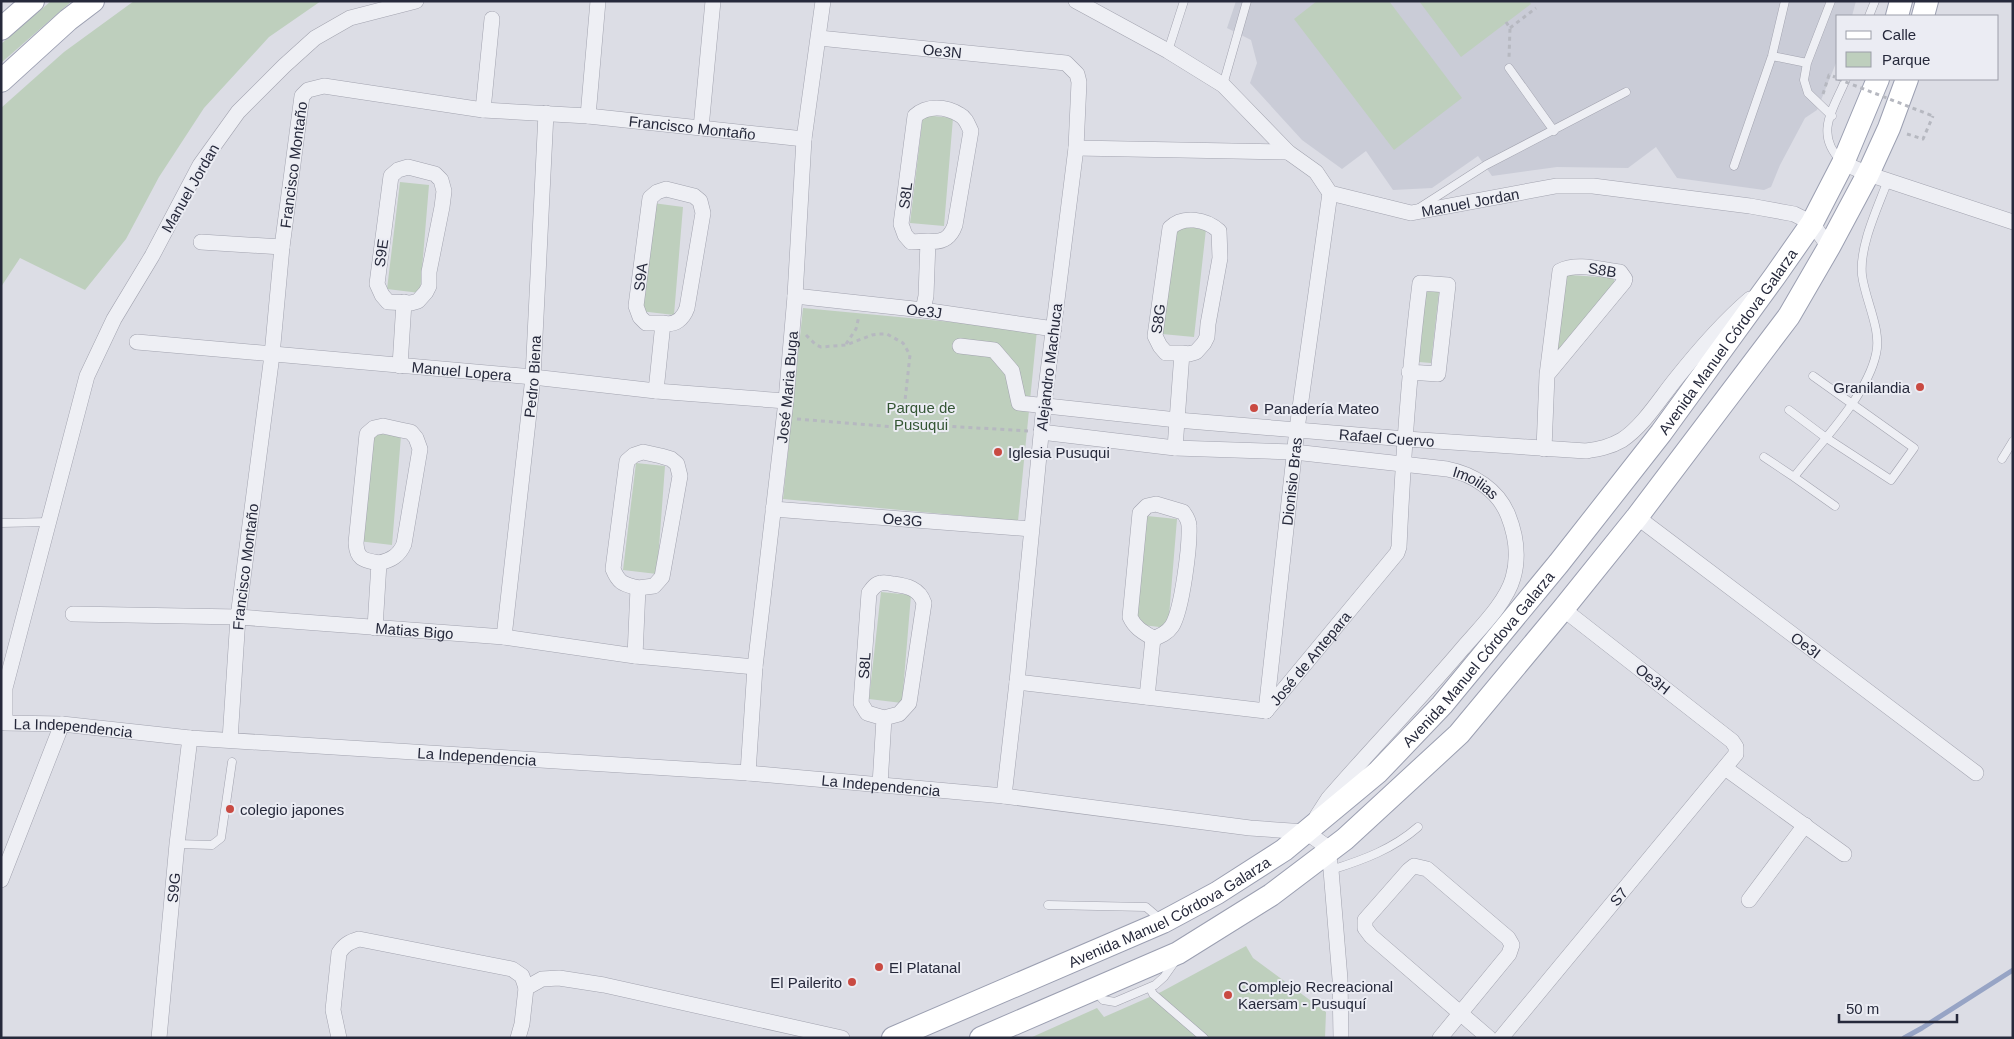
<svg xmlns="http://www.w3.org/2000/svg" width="2014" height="1039" font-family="Arial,sans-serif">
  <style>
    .built { fill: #caccd7 }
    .green { fill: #becfbd }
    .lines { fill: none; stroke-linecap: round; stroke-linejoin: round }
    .stream { stroke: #97a4c5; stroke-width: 5 }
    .service-casing { stroke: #a2a3af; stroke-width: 9 }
    .minor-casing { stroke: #a2a3af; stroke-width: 16 }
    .primary-casing { stroke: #9b9fb1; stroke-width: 24 }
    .path { stroke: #b6b8c0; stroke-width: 3; stroke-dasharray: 4 4; stroke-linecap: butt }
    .service { stroke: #eeeff4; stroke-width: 8 }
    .minor { stroke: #eeeff4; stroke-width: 15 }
    .primary { stroke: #fff; stroke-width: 22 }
    .path-bridge { stroke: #b6b8c0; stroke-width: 3; stroke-dasharray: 4 4; stroke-linecap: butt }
    .poi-dot { fill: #c94a42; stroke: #ebecf3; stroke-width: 2 }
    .labels { text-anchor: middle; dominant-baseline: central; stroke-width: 4; stroke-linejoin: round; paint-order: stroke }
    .street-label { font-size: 15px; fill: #26293b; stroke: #ebecf3 }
    .poi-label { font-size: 15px; fill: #26293b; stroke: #ebecf3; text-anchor: start }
    .park-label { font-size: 15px; fill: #345634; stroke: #ebecf3 }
  </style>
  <rect width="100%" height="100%" fill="#dcdde5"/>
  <!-- built -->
  <path class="built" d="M1236 1H1856L1852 16H1838V58L1817 110 1805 118 1780 165 1771 187 1764 190 1677 178 1656 147 1628 168 1557 167 1492 176 1478 156 1432 188 1393 190 1366 151 1342 169 1302 140 1250 83 1257 63 1251 40 1227 28Z"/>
  <!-- green -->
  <path class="green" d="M51 1H72L1 63V44Z
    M134 1H321L269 37 204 108 159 177 126 239 85 290 20 258 1 287V108L64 52Z
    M1317 1H1389L1462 98 1394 150 1294 19Z
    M1419 1H1529L1531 4 1461 57Z
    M923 115 953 118 944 226 910 223Z
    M400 182 429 185 420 293 387 289Z
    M653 203 683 207 674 315 640 311Z
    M1174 226 1206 229 1194 337 1162 334Z
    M1570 275 1613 278 1615 282 1558 351 1556 349 1565 277Z
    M1426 291 1439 292 1431 363 1419 362Z
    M803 308 1037 330 1018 521 783 499Z
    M371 433 401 436 392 545 358 541Z
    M636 463 665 466 657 574 623 570Z
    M1147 516 1177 519 1168 628 1134 624Z
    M881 592 911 595 902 703 869 699Z
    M1246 946 1253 958 1326 1012 1325 1038H1030L1097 1008 1104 1017 1161 992Z"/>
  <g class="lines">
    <!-- stream -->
    <path class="stream" d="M1904 1038 1922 1028 2013 970"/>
    <defs>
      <path id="service" d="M1831 1 1807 63 1804 80 1808 93 1832 116
        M1869 16 1875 1
        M1168 51 1184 1
        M1772 56 1807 63
        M1509 68 1554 131
        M1223 85 1247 1
        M1841 161C1814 133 1833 110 1846 79
        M1734 166 1772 56 1785 1
        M1419 208 1486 165 1626 92
        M1789 410 1825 437 1891 480 1914 448 1813 376
        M1764 457 1794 477
        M2002 459 2013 441
        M1835 506 1794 477C1821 442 1867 396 1876 354 1882 330 1865 300 1862 275 1859 246 1878 207 1888 180
        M1 523 50 522
        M177 844 212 845 221 838 232 762
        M1331 870C1363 860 1393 849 1418 827
        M1048 905 1146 907 1160 919
        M1150 988 1153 994 1204 1038
        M1095 990 1103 1000 1115 1002 1155 985 1164 977 1176 960"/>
      <g id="minor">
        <path id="s1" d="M416 1 350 18 315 38 284 66 238 112 200 165 152 256 114 319 87 376 5 688V723L62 724 190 738 748 773 1004 796 1250 828 1306 832 1323 844 1328 852 1331 870 1340 979 1341 1038"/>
        <path id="s2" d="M1076 1 1168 51 1223 85 1288 152 1316 172 1330 193 1411 213 1556 186H1593L1750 206 1794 214 1812 223 1829 247"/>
        <path id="s3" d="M819 38 1066 63 1077 74 1079 82 1076 148 1044 404 1017 682 1004 796"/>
        <path d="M483 110 492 19"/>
        <path d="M588 116 598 1"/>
        <path d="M701 128 713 1"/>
        <path d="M1076 148 1288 152"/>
        <path d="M1843 163 1868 174 2013 222"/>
        <path d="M408 167 435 174 441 180 444 191 442 207 429 272V286L426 292 418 301 411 303 388 302 382 295 377 284 391 176 398 170Z"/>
        <path d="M201 242 282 247"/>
        <path id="s4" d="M795 296 923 310 1054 329"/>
        <path id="s5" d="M923 310 926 296 928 241 911 242 905 235 901 224 915 116C927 105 946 106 960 115 966 118 968 125 971 131L955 225C950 239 942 243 928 241"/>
        <path id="s6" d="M137 342 533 377 656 391 786 401"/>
        <path id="s7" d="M960 346 994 350 1012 371 1019 403 1177 420 1406 439 1586 451C1599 449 1610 447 1622 440 1643 426 1659 400 1675 380 1698 351 1722 323 1750 299"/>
        <path d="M400 366 404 302"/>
        <path id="s8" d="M656 391 663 323H646L640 317 636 306 650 198 657 192 666 189 694 196 700 201 703 213 687 308C683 319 675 326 663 323"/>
        <path id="s9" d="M1041 432 1175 448 1294 452 1447 469C1473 474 1498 490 1508 515 1516 535 1519 557 1513 578 1506 603 1479 629 1462 649 1419 700 1372 748 1328 799L1317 816"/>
        <path id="s10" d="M1175 448 1182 353H1166L1160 346 1155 336 1170 228C1183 215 1206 219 1219 231L1220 258 1208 324 1207 337 1204 343 1196 352 1189 354 1182 353"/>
        <path id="s11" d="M1544 449 1547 375 1560 271C1577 262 1602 270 1620 272L1625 279 1624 282 1547 375"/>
        <path d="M1156 504 1183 512C1186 516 1189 520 1189 526 1190 546 1182 610 1172 626 1168 632 1160 637 1153 638 1143 632 1135 628 1130 617L1140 513 1147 506Z"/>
        <path id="s12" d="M773 509 1031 529"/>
        <path id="s13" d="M1637 517 1976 773"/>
        <path id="s14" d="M73 614 238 617 504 637 635 656 755 667"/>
        <path d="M375 628 379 563C364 560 357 560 356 543L367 434 374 428 383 426 401 430 411 432 416 438 420 449 404 544C399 556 391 560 379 563"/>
        <path id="s15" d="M504 637 533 377 546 113"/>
        <path d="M635 656 638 588C624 584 619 584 613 569L627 461 634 455 643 452 661 456 671 459 677 464 680 476 662 577 654 586 638 588"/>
        <path d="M1017 682 1266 711"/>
        <path d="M1147 697 1153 638"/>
        <path id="s16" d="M1266 711 1397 553 1399 547C1403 458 1409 370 1420 283L1448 285 1438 374 1409 372"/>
        <path id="s17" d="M1266 711 1297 429 1330 193"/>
        <path id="s18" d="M230 740 238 617 272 355 282 247 302 96 308 90 324 86 483 110 588 116 804 139"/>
        <path d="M1725 768 1844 854"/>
        <path id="s19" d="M748 773 755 667 786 401 795 296 804 139 823 1"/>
        <path id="s20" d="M880 785 884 718 867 713 861 703 869 593C872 589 875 584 881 583 884 582 889 583 893 584 907 586 919 588 924 603L909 703 899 714 884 718"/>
        <path d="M1 880 62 724"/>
        <path d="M1749 900 1805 825"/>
        <path id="s21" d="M159 1038 177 844 190 738"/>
        <path d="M339 1038 333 1010 339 953C344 945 349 942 359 939L512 969 522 976 526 988"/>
        <path d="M518 1038 522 1024 526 988 542 979 559 978 604 985 842 1038"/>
        <path d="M1440 1038 1509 954 1512 945 1508 938 1427 869 1414 866 1409 870 1365 920V928L1371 936 1489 1038"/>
        <path id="s22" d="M1501 1038 1736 754V747L1732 741 1563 609"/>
      </g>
      <g id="primary">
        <path d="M1897 16 1901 1"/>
        <path d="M1923 16 1927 1"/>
        <path d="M1 29 33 1"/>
        <path d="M1 81 68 20 93 1"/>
        <path id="s23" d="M893 1038 1163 922 1217 893 1284 850 1378 772 1442 705 1559 563 1661 433 1775 276 1812 223 1843 163 1878 79"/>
        <path d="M981 1038 1178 953 1271 895 1345 839 1459 734 1563 609 1637 517 1789 316 1829 247 1868 174 1889 128 1907 79"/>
      </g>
    </defs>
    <!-- service casing -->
    <use href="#service" class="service-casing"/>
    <!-- minor casing -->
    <use href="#minor" class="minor-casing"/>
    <!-- primary casing -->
    <use href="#primary" class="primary-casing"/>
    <!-- path -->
    <path class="path" d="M1506 22 1510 28 1509 58
      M1510 28 1536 8
      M1823 94 1829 75 1835 77
      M1907 134 1923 139 1933 116
      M806 335 816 345 821 347 846 345 872 335 879 334H887L903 343 910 355 902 428
      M846 344 856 329 859 316
      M797 419 944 431 945 426 1028 431"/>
    <!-- service -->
    <use href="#service" class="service"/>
    <!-- minor -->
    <use href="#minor" class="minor"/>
    <!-- primary -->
    <use href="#primary" class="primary"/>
    <!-- path-bridge -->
    <path class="path-bridge" d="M1838 79 1933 116"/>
  </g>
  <!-- markers -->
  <g class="poi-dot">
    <circle cx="1920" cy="387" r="5"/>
    <circle cx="1254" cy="408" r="5"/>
    <circle cx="998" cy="452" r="5"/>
    <circle cx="230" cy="809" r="5"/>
    <circle cx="879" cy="967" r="5"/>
    <circle cx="852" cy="982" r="5"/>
    <circle cx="1228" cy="995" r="5"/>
  </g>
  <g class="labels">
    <!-- street labels -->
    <g class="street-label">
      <text stroke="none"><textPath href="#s3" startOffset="124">Oe3N</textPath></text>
      <text stroke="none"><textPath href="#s18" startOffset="1044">Francisco Montaño</textPath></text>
      <text stroke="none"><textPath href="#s18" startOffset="579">Francisco Montaño</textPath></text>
      <text transform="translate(190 188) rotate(-60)">Manuel Jordan</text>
      <text stroke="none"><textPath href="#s5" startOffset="136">S8L</textPath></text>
      <text stroke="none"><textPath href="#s2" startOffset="466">Manuel Jordan</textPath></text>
      <text transform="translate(381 253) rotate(-82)">S9E</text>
      <text stroke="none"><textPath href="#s11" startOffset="222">S8B</textPath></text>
      <text stroke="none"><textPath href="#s8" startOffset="135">S9A</textPath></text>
      <text stroke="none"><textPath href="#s4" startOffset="130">Oe3J</textPath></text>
      <text stroke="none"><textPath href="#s10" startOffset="149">S8G</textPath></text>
      <text stroke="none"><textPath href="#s23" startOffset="1112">Avenida Manuel Córdova Galarza</textPath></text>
      <text transform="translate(1049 367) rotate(-83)">Alejandro Machuca</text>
      <text stroke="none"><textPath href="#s6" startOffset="326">Manuel Lopera</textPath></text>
      <text stroke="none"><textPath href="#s15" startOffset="262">Pedro Biena</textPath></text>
      <text stroke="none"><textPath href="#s19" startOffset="388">José Maria Buga</textPath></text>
      <text stroke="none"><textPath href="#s7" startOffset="464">Rafael Cuervo</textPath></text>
      <text stroke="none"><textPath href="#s17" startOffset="231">Dionisio Bras</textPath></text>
      <text stroke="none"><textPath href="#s9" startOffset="440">Imoilias</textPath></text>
      <text stroke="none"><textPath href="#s12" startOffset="130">Oe3G</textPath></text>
      <text stroke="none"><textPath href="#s18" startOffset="174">Francisco Montaño</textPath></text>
      <text stroke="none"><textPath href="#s14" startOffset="342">Matias Bigo</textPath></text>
      <text stroke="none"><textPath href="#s13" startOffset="212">Oe3I</textPath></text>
      <text stroke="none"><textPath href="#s16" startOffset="69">José de Antepara</textPath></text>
      <text stroke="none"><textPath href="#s23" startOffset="708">Avenida Manuel Córdova Galarza</textPath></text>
      <text stroke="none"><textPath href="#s20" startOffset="134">S8L</textPath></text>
      <text transform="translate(1653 679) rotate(38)">Oe3H</text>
      <text stroke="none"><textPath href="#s1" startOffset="946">La Independencia</textPath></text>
      <text stroke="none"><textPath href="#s1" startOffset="1351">La Independencia</textPath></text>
      <text stroke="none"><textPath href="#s1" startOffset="1756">La Independencia</textPath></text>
      <text stroke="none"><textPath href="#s21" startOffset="151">S9G</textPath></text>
      <text stroke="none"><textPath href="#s22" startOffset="184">S7</textPath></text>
      <text stroke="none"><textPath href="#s23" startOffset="304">Avenida Manuel Córdova Galarza</textPath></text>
    </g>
    <!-- poi labels -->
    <g class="poi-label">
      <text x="1910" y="387" text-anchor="end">Granilandia</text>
      <text x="1264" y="408">Panadería Mateo</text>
      <text x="1008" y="452">Iglesia Pusuqui</text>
      <text x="240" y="809">colegio japones</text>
      <text x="889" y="967">El Platanal</text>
      <text x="842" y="982" text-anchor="end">El Pailerito</text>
      <text x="1238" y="986">Complejo Recreacional<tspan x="1238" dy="17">Kaersam - Pusuquí</tspan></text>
    </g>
    <!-- park labels -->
    <g class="park-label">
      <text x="921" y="407">Parque de<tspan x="921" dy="17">Pusuqui</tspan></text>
    </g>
  </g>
  <!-- border -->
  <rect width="2014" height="1039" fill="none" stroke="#26293b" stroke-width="5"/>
  <!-- legend -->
  <rect x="1836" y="15" width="162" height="65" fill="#ebecf3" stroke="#9c9ea9"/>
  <rect x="1846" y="31" width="25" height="8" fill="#ffffff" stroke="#9c9ea9"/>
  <text x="1882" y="40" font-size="15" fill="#26293b">Calle</text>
  <rect x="1846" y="52" width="25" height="15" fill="#becfbd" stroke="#9c9ea9"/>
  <text x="1882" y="65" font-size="15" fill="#26293b">Parque</text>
  <!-- scale -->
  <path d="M1839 1014v8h118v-8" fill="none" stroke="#26293b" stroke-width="2.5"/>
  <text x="1846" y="1014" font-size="15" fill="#26293b" stroke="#ebecf3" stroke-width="4" paint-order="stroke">50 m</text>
</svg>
